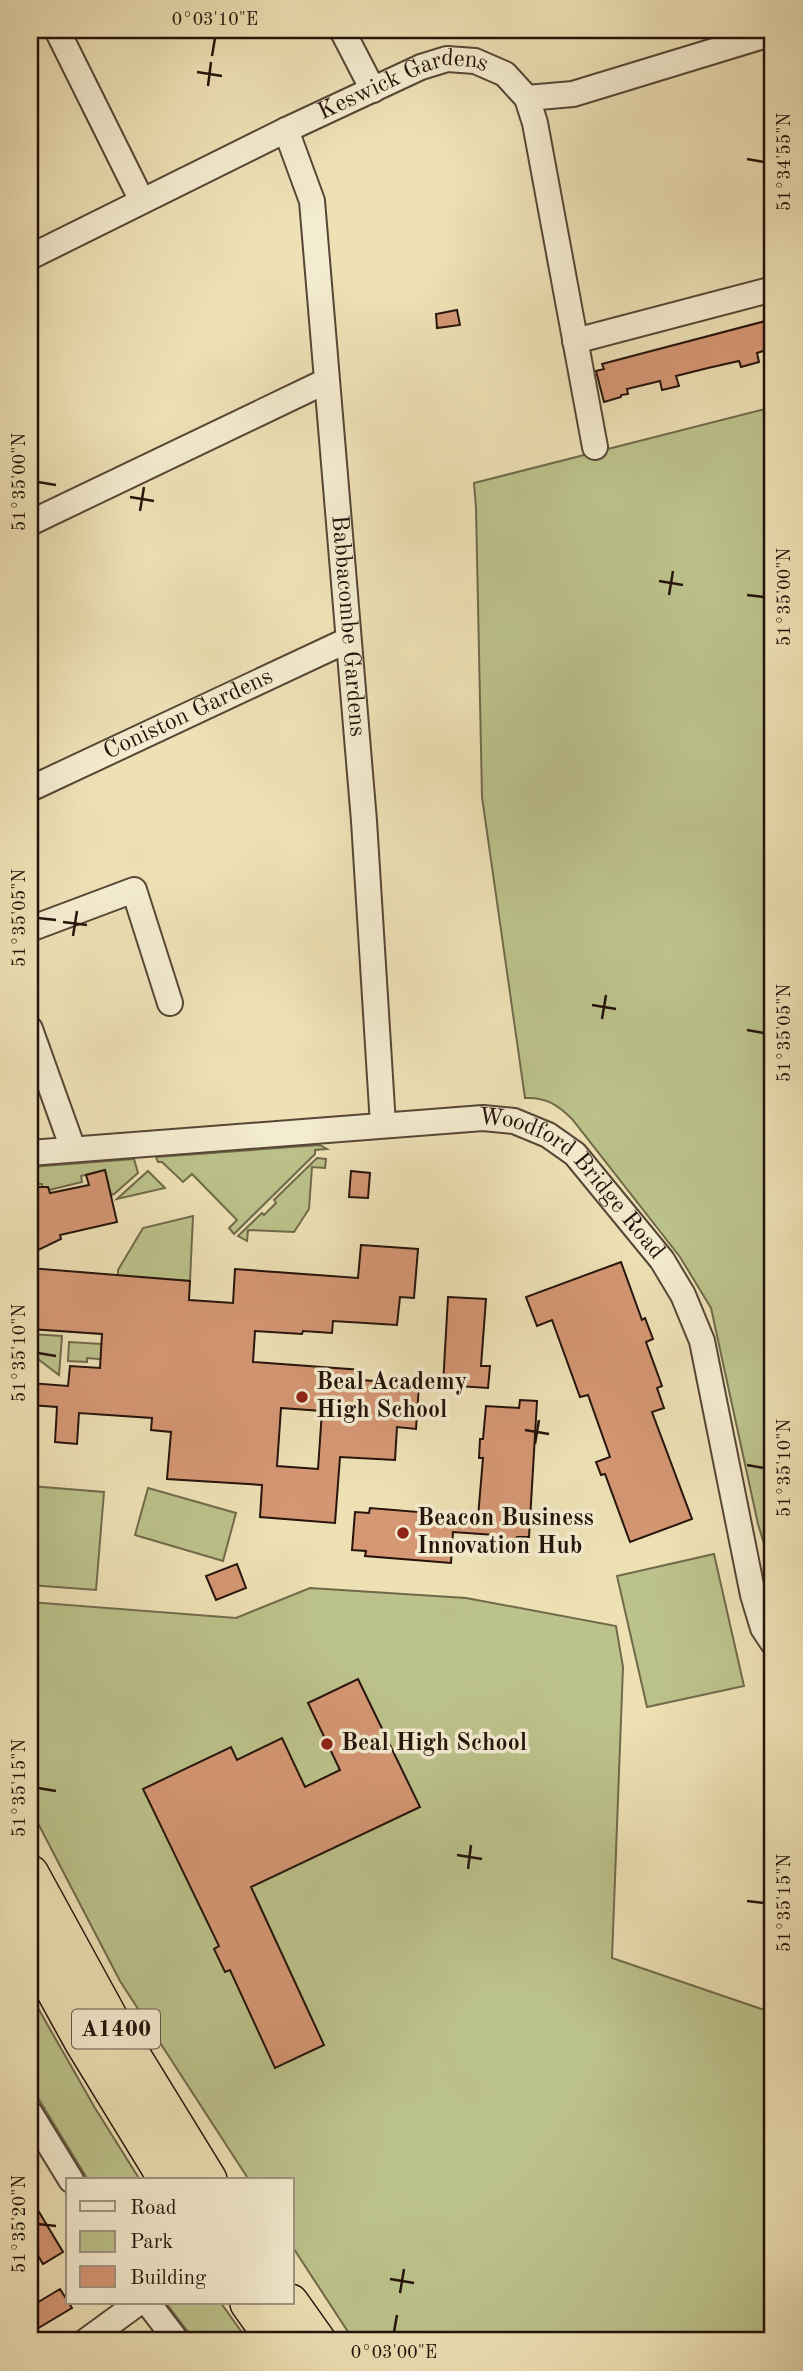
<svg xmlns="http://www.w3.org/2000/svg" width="803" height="2371" font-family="'Old Standard TT',serif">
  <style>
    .green { fill: #bcc28b; stroke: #706a4b; stroke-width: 2 }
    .building { fill: #d59774; stroke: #25130b; stroke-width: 2; fill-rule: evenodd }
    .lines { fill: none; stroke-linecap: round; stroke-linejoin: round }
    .minor-casing { stroke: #574636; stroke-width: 28 }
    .highway-casing { stroke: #25130b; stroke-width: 40 }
    .minor { stroke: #f4ecd0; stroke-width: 24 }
    .highway { stroke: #eee1b6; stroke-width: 37 }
    .ticks { fill: none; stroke: #25130b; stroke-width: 2.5 }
    .poi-dot { fill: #8f2418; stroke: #f4ecd0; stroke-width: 2.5 }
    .labels { text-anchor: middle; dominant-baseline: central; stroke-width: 7; stroke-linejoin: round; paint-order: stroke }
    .shield { fill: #f4ecd0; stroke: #635446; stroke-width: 2 }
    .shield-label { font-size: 23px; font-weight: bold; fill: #25130b }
    .street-label { font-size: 24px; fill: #25130b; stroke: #f4ecd0 }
    .poi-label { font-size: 24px; font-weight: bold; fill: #25130b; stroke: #f4ecd0; text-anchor: start }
    .neatline { fill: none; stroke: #25130b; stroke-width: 2.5 }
    .ticks-label { font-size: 18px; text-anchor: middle; fill: #25130b }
  </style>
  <rect width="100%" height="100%" fill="#eee1b6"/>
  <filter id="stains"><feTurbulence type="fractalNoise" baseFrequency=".00286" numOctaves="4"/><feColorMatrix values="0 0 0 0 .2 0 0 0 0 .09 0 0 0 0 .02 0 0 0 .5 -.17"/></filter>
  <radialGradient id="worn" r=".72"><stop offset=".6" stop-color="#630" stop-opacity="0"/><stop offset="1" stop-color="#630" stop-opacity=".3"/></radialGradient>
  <!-- green -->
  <path class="green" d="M773 407V1573L758 1524 711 1308 680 1257 572 1119C558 1105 546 1097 525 1098L482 797 476 508 474 483Z
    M320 1145 327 1149 315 1150V1154L234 1234 229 1228 237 1220 192 1174 183 1182 162 1162H158L156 1157Z
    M317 1158 326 1159 325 1168 312 1167 309 1209 294 1232 248 1230 247 1241 238 1236 262 1213 264 1215 276 1203 274 1200Z
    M134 1159 138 1173 114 1194 111 1195 105 1170 81 1176 82 1182 49 1190 48 1187H42V1184H30V1167Z
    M148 1171 165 1188 117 1199Z
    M193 1216 190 1281 118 1276V1270L143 1228Z
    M30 1334 62 1336 59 1375 30 1353Z
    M69 1342 102 1344 110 1360 87 1358V1362L68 1361Z
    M30 1486 104 1492 96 1590 30 1585Z
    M148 1488 236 1513 223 1561 135 1535Z
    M714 1554 744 1686 647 1707 617 1576Z
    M310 1588 466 1598 616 1626 623 1667 612 1958 773 2013V2341H354L292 2246V2180H249L120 1981 30 1808V1602L236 1618Z
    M30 1994 95 2108 140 2180H88L30 2085Z
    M166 2303H221L248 2341H195Z"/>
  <!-- building -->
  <path class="building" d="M457 310 460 325 437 328 436 314Z
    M773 319V348L757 353 759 362 741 367 739 361 708 368 676 376 679 386 662 390 660 381 627 389 628 394 621 395V397L604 402 596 371 604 369 602 364Z
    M105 1170 117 1222 60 1235 61 1239 30 1254V1187H48L50 1193 89 1185 86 1175Z
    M351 1171 370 1173 368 1198 349 1197Z
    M361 1245 418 1249 414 1298 400 1297 397 1325 333 1321 332 1333 303 1331 302 1334 255 1331 253 1362 362 1370V1380L419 1385 416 1429 397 1427 395 1460 340 1457 335 1523 260 1517 262 1485 167 1479 171 1432 151 1430 152 1418 79 1413 77 1444 55 1442 57 1407 30 1405V1383L68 1386 70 1366 100 1368 102 1334 30 1329V1268L190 1281 189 1300 233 1303 235 1269 358 1278ZM281 1408 322 1411 318 1469 277 1466Z
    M621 1262 642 1320 645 1318 653 1339 646 1342 662 1386 657 1388 664 1408 652 1412 692 1519 630 1542 605 1474 601 1475 596 1462 610 1457 588 1395 580 1397 552 1320 537 1326 526 1297Z
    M448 1297 486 1299 481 1366H490L488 1388 443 1385Z
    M520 1400 537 1401 529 1537H517V1545L495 1543V1535L453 1532 451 1563 365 1556 366 1551 352 1550 355 1512 369 1513 370 1508 478 1517 483 1458H479L480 1439H483L486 1406 519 1408Z
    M237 1564 246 1588 216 1600 206 1576Z
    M358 1679 420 1807 251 1887 324 2045 275 2068 230 1970 225 1972 214 1949 219 1946 143 1789 231 1747 237 1760 282 1738 305 1787 340 1770 308 1703Z
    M30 2197 63 2252 43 2264 30 2242Z
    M60 2289 72 2308 30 2333V2307Z"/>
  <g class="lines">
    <defs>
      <g id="minor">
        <path d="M57 30 142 201"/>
        <path d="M342 30 373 90"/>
        <path d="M527 98 573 94 773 33"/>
        <path id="s1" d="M286 130 312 201 364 821 383 1125"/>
        <path id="s2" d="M30 257 286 130 421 67 447 59 475 61 505 74 527 98 535 123 595 447"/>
        <path d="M575 341 773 289"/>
        <path d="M30 523 318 385H327"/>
        <path id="s3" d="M30 789 348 640"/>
        <path d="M30 929 134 890 170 1003"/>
        <path d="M30 1029 73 1149"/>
        <path id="s4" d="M30 1153 483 1118 514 1121 548 1135 575 1154 662 1260 683 1295 702 1341 753 1595 763 1628 773 1643"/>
        <path d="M30 2113 71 2180"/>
        <path d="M148 2303 177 2341"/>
        <path d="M86 2341 138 2303"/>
      </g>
      <path id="highway" d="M30 1874 111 2022 208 2180
        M30 1945 83 2041 168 2180
        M249 2303 276 2341
        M290 2303 317 2341"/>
    </defs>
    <!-- minor casing -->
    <use href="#minor" class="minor-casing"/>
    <!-- highway casing -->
    <use href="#highway" class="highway-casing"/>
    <!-- minor -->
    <use href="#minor" class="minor"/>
    <!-- highway -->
    <use href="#highway" class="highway"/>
  </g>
  <!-- ticks -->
  <path class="ticks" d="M212 56 215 38M197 72 222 76M208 86 211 62M747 159 764 162M38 482 56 485M130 497 154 501M140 511 144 487M659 581 683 585M669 595 673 571M747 595 764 597M38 918 56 920M63 922 87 925M73 936 77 911M592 1005 616 1009M602 1019 606 995M747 1030 764 1033M38 1353 56 1356M525 1430 549 1434M535 1444 539 1420M747 1465 764 1468M38 1788 56 1791M457 1855 482 1859M468 1869 471 1845M747 1901 764 1903M38 2224 56 2226M390 2279 414 2283M400 2293 404 2269M394 2332 397 2315"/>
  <!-- markers -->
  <g class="poi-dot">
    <circle cx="302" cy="1397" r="7"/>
    <circle cx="403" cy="1533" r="7"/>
    <circle cx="327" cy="1744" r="7"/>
  </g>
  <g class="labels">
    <!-- shield labels -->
    <rect class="shield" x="72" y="2009.5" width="88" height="39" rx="5"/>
    <g class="shield-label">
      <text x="116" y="2029">A1400</text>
    </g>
    <!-- street labels -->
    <g class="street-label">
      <text stroke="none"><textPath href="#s2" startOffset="413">Keswick Gardens</textPath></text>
      <text stroke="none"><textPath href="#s1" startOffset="502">Babbacombe Gardens</textPath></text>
      <text stroke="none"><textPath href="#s3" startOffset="175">Coniston Gardens</textPath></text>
      <text stroke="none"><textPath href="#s4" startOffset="569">Woodford Bridge Road</textPath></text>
    </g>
    <!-- poi labels -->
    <g class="poi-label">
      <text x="316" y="1383">Beal Academy<tspan x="316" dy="28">High School</tspan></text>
      <text x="417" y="1519">Beacon Business<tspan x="417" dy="28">Innovation Hub</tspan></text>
      <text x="341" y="1744">Beal High School</text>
    </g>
  </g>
  <!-- margin -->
  <rect width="803" height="2371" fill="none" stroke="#eee1b6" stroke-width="77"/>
  <!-- legend -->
  <rect x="66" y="2178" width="228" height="126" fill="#f4ecd0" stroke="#a19581" stroke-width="2"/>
  <rect x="80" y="2201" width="35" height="10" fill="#f4ecd0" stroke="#a19581" stroke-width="2"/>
  <text x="130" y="2214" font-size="21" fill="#25130b">Road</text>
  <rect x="80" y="2231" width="35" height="21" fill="#bcc28b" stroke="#a19581" stroke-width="2"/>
  <text x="130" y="2248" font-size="21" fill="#25130b">Park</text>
  <rect x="80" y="2266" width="35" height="21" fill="#d59774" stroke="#a19581" stroke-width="2"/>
  <text x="130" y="2284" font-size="21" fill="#25130b">Building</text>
  <rect x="38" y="38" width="726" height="2294" class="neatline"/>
  <g class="ticks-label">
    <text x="215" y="25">0°03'10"E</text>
    <text transform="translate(784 162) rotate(-90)" y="6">51°34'55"N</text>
    <text transform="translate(19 482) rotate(-90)" y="6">51°35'00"N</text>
    <text transform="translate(784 597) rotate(-90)" y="6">51°35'00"N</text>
    <text transform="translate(19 918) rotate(-90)" y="6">51°35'05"N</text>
    <text transform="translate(784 1033) rotate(-90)" y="6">51°35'05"N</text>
    <text transform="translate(19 1353) rotate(-90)" y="6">51°35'10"N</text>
    <text transform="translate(784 1468) rotate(-90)" y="6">51°35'10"N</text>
    <text transform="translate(19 1788) rotate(-90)" y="6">51°35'15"N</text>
    <text transform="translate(784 1903) rotate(-90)" y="6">51°35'15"N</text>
    <text transform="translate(19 2224) rotate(-90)" y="6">51°35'20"N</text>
    <text x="394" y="2358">0°03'00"E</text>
  </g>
  <rect width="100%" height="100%" filter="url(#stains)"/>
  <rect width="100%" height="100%" fill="url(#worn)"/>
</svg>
